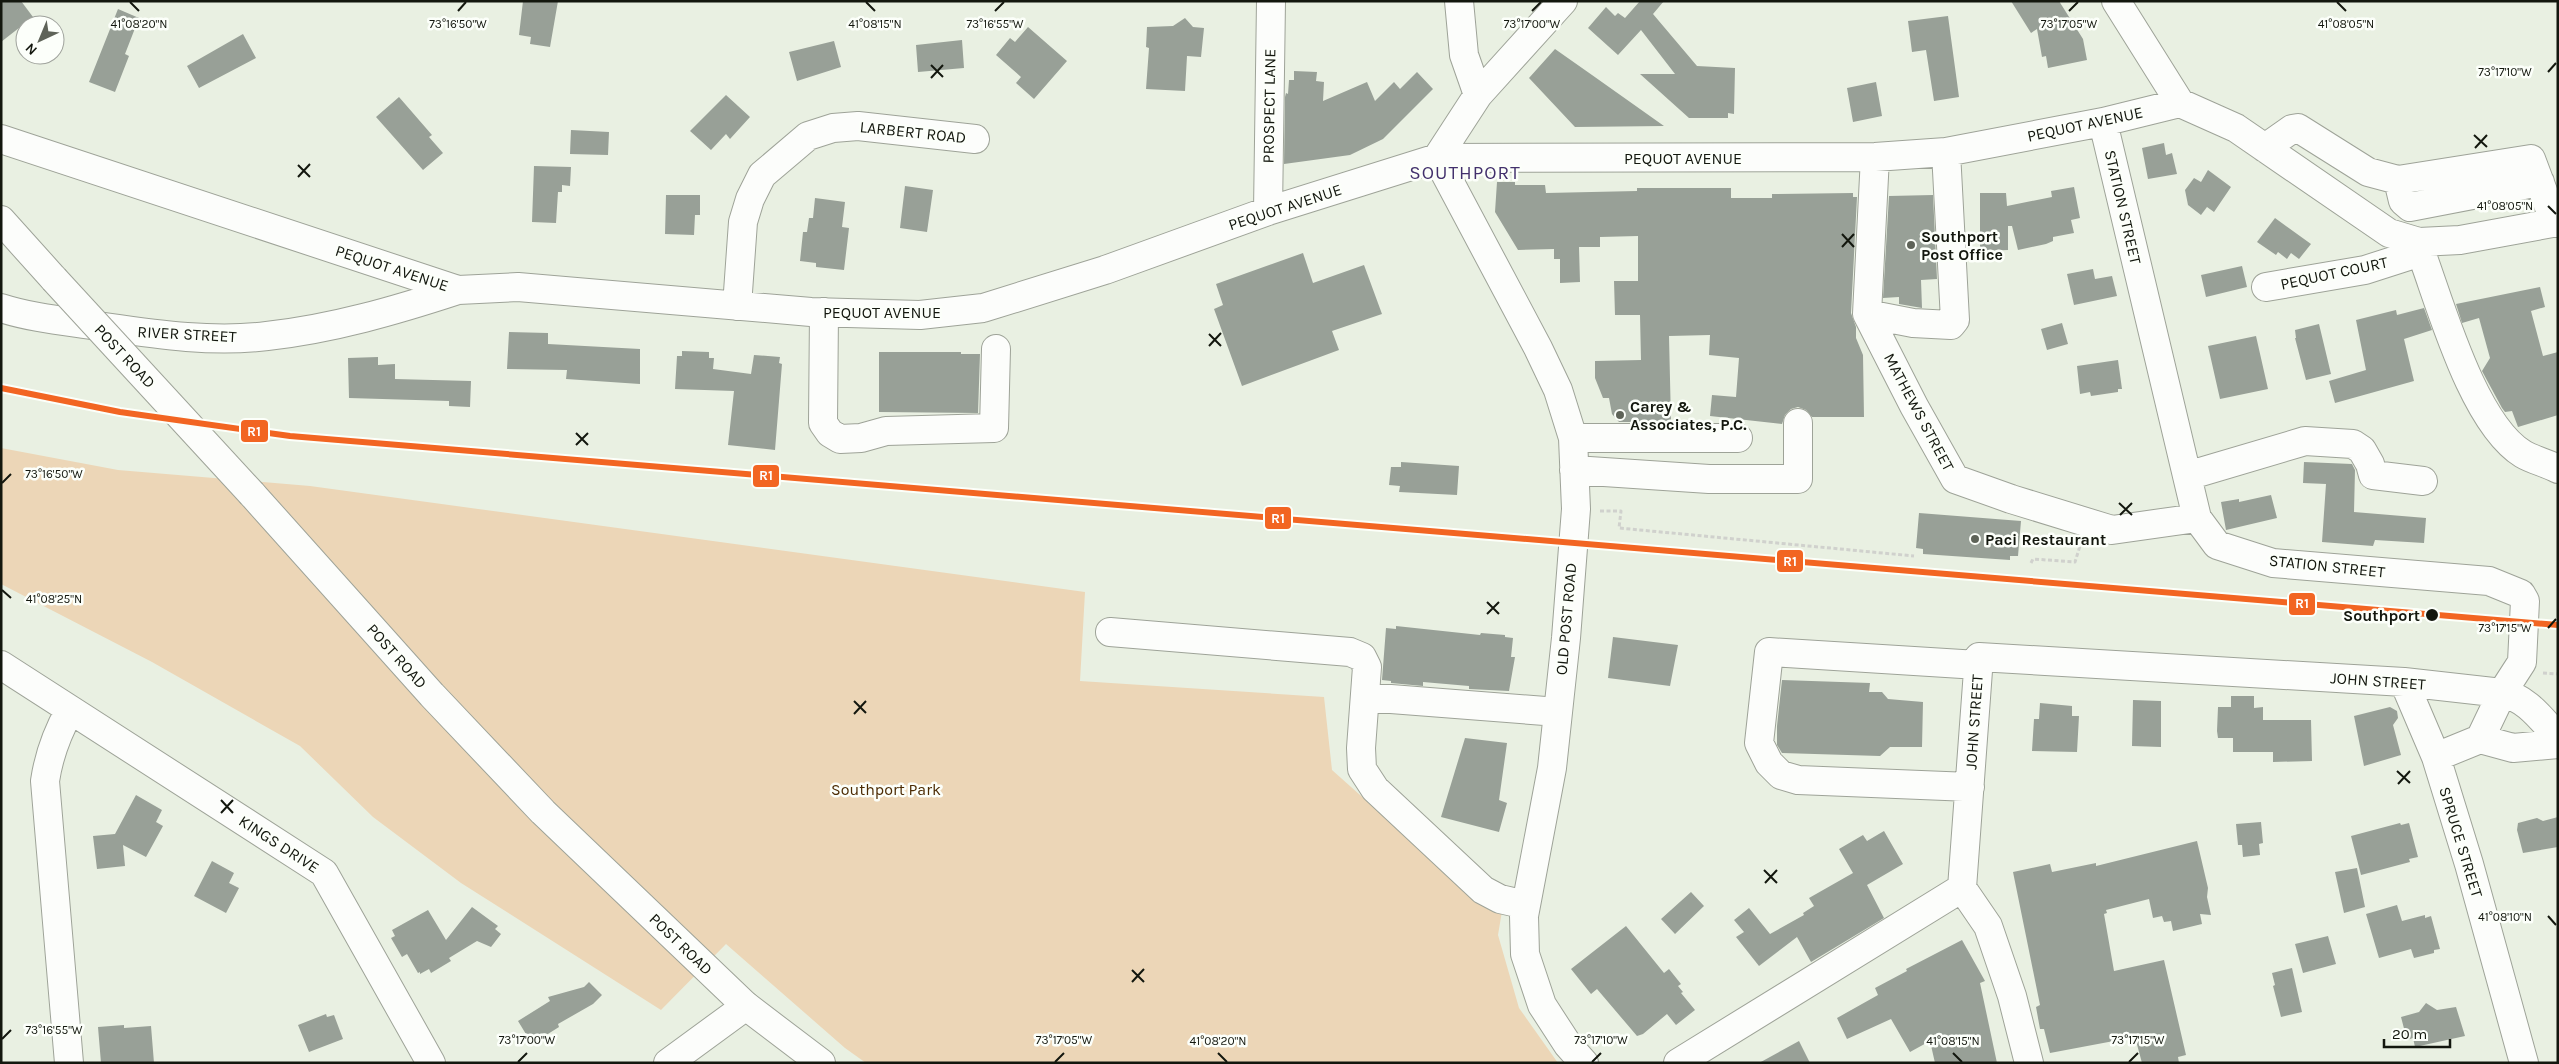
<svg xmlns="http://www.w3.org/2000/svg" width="2559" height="1064" font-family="Karla,sans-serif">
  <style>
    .green { fill: #ecd6b7 }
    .building { fill: #98a097 }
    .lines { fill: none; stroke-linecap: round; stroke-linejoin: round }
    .minor-casing { stroke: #9ea398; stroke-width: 30 }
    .major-casing { stroke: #9ea398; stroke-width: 30 }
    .path { stroke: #d0d1cd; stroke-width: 3; stroke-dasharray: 4 2.5; stroke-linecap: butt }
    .minor { stroke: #fcfdfb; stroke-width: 28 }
    .major { stroke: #fcfdfb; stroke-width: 28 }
    .major-bridge-casing { stroke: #9ea398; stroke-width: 30; stroke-linecap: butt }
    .major-bridge { stroke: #fcfdfb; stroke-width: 28 }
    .rail-1-casing { stroke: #fcfffa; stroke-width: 10 }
    .rail-1 { stroke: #f26522; stroke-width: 6 }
    .ticks { fill: none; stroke: #13170e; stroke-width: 2 }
    .poi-dot { fill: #5e6358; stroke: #fcfffa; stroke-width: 2 }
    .stop-dot { fill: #13170e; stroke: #fcfffa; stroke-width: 2 }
    .labels { text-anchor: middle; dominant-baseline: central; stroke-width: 5; stroke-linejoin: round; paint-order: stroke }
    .street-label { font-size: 16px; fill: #13170e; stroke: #fcfffa }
    .poi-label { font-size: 16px; font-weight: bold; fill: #13170e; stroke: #fcfffa; text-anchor: start }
    .stop-label { font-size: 16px; font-weight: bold; fill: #13170e; stroke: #fcfffa; text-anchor: end }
    .park-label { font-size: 16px; fill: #4c2b03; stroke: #fcfffa }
    .quarter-label { font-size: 19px; letter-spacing: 1px; fill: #42306c; stroke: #fcfffa }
    .ticks-label { font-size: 12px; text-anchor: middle; fill: #13170e; stroke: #fcfffa; stroke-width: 5; stroke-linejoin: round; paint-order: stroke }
    .line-badge { stroke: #fcfffa; stroke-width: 2 }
    .badge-label { font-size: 14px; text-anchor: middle; font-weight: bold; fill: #fff }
  </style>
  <rect width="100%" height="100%" fill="#e9f0e2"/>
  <!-- green -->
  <path class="green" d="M1 448 118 470 310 486 1085 592 1080 681 1324 697 1332 770 1433 860 1504 899 1498 935 1519 1008 1558 1063H866L845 1048 726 944 661 1010 461 883 373 817 300 746 152 662 1 584Z"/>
  <!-- building -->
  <path class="building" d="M1 1H21L33 17 1 42Z
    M523 1H558L550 47 530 44 531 37 519 35Z
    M1640 1H1664L1653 14 1697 66 1735 68 1734 114 1728 113V118H1689L1640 74H1675L1641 30 1618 55 1588 28 1606 7 1615 16 1618 13 1625 18Z
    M2011 1H2059L2083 39 2087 60 2048 68 2046 56 2042 57 2037 29 2031 33Z
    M118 9 139 18 125 54 129 56 115 92 89 82Z
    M1948 16 1959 97 1934 101 1926 50 1912 52 1908 21Z
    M1185 18 1193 27 1204 28 1201 57 1187 56 1185 91 1146 89 1149 48 1146 47 1147 27 1173 26Z
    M1028 27 1067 61 1034 99 1016 83 1021 77 996 55 1010 38 1015 42Z
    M243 34 256 58 199 88 187 66Z
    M962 40 964 68 918 72 916 45Z
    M834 41 841 67 797 81 789 52Z
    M1555 49 1592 75 1664 126 1575 127 1529 78Z
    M1294 71 1317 72 1316 81 1324 82 1323 101 1367 82 1375 101 1394 82 1400 89 1417 72 1433 89 1383 139 1350 155 1284 164 1285 97 1286 93 1288 94 1289 80H1294Z
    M1876 82 1882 116 1853 122 1847 88Z
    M726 95 750 117 730 139 726 134 711 150 690 131Z
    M399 97 432 135 429 137 443 153 423 170 376 117Z
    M571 130 609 132 608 155 570 154Z
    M2164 143 2166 155 2172 153 2177 174 2148 179 2142 148Z
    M534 166 571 167 570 186 562 185V192H558L556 223 532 222Z
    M2208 170 2231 187 2214 212 2207 207 2201 215 2188 205 2185 190 2194 178 2201 182Z
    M1497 182H1515V185H1545L1546 193 1637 191V188H1731V198H1772V194L1853 193V197H1857L1851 313 1856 327V338L1863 355 1864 417H1812L1806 410 1798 407 1791 409 1785 415 1782 424 1710 416 1712 395 1736 397 1739 358 1709 355 1710 335 1669 336 1671 422H1619L1612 414 1609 398H1603L1595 378V361L1641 360 1640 315H1615L1614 281H1638V236L1600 237V247H1579L1580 282 1560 283V259H1554V249L1518 250 1495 212Z
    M905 186 933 190 927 232 900 228Z
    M2074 187 2080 218 2071 220 2074 233 2053 237V241L2046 244 2018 250 2012 226H2008V250L1980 251V193H2006L2007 206 2052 197 2051 191Z
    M666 195H700V215H695L694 235 665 234Z
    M1933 195 1937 279 1921 280 1922 308 1899 304V297L1883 298 1889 196Z
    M815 198 845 202 842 227 849 228 844 270 816 267V263L800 261 803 232H807L809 218H813Z
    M2275 218 2311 244 2299 259 2291 253 2287 259 2278 252 2276 255 2257 242Z
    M1303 253 1313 283 1364 265 1382 314 1332 331 1339 350 1242 386 1214 309 1223 305 1216 284Z
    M2242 266 2247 287 2206 297 2201 275Z
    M2093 269 2095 279 2112 276 2117 296 2074 305 2067 274Z
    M2540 287 2545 307 2531 311 2543 356 2558 352V415L2518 427 2512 411 2505 412 2502 408 2482 371 2490 358 2479 318 2462 323 2456 304Z
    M2424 308 2432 330 2404 339 2414 381 2335 403 2329 381 2366 370 2356 320 2396 310 2397 315Z
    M2062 323 2068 344 2047 350 2041 329Z
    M2319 324 2331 374 2306 380 2295 338H2296L2295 330Z
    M509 332 548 333V344L640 349V384L566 379 567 370 507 369Z
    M2256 336 2268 389 2220 399 2208 346Z
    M682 351 709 352V358H714L713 369 751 374 754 355 780 357 779 363 782 364 775 450 728 445 734 391 675 389 677 356H682Z
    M879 352H961V354H980L978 413 879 412Z
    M378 357V365L395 364V379L471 381 470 407 449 406V401L349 398 348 358Z
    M2118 360 2122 389H2118V392L2091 396 2090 392 2080 394 2077 366Z
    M1401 462 1459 466 1457 495 1399 492 1400 486 1389 485 1391 467H1401Z
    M2304 462 2352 464 2355 470 2354 512 2426 518 2424 543 2375 540 2373 546 2322 542 2326 484 2303 483Z
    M2271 495 2277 518 2226 530 2221 502 2239 499V502Z
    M1919 513 2021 521 2018 556H2010V560L1923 554V549L1916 548Z
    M1396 626 1480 635 1481 633 1505 635V637L1513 638 1511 657H1515L1509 691 1469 689V686L1423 682V686L1391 683V681L1382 680 1386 628 1396 629Z
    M1613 637 1678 645 1670 686 1608 678Z
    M1782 680 1870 683 1869 692H1882L1888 699 1923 702 1922 747H1890L1880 756 1782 753 1777 745V726Z
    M2231 696H2254V708L2263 707V720H2311L2312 761 2273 762V752H2233V738H2218L2217 731 2218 707H2231Z
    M2133 700 2161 701V747L2132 746Z
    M2040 703 2072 706V716H2079L2077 752 2032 751 2034 719H2039Z
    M2390 707 2397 711 2398 718 2393 725 2401 755 2364 766 2354 716Z
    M1465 738 1507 743 1499 800 1507 803 1499 832 1441 817Z
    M136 795 162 810 156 822 163 826 146 857 123 845 125 866 97 869 93 836 115 834Z
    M2558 817V847L2523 853 2517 830 2518 823 2537 818 2543 821Z
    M2261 822 2263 843 2259 844 2260 855 2243 857 2242 845H2238L2236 824Z
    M2400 823 2401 825 2409 823 2418 857 2409 859 2410 862 2361 875 2351 836Z
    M1884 831 1903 864 1867 885 1884 918 1811 962 1797 937 1759 966 1736 937 1744 932 1734 920 1749 908 1770 934 1804 915 1803 913 1814 906 1809 898 1853 873 1839 849 1863 835 1867 841Z
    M2197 841 2208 888 2207 897 2211 915 2200 914 2202 924 2173 931 2171 921 2164 922 2162 916 2153 918 2149 899 2106 910 2107 913 2104 914 2114 971 2164 960 2186 1055 2178 1057 2179 1063H2142L2135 1037 2050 1053 2044 1029H2040L2036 1007 2040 1005 2013 872 2050 864 2052 872 2096 863V866Z
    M212 861 234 873 229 883 239 888 226 913 194 896Z
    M2357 868 2365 907 2344 913 2335 872Z
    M1691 892 1704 906 1675 934 1661 919Z
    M2397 905 2402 921 2425 915V918L2431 916 2440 949 2434 950V953L2414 958 2411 949 2379 958 2366 914Z
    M472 907 498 926 495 929 501 934 491 947 477 941 449 958 451 961 431 973 429 969 420 974V972L418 973 407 954 402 957 391 938 395 936 392 930 428 910 446 940Z
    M1626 926 1664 973 1669 969 1681 984 1678 986 1683 992 1681 993 1695 1010 1676 1025 1667 1014 1643 1034 1637 1036 1597 989 1591 994 1571 969Z
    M2328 936 2336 964 2303 973 2295 944Z
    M1962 940 1985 981 1980 983 1997 1063H1935L1930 1041 1910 1052 1891 1019 1847 1039 1837 1018 1878 995 1875 988 1907 971 1906 969Z
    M2292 968 2302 1012 2281 1017 2273 986 2275 985 2272 973Z
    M589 982 602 995 593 1004 558 1024 559 1027 532 1044 518 1021 550 1001 548 997 584 987Z
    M2426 1003 2437 1010 2456 1007 2465 1036 2415 1047 2413 1038 2407 1040 2401 1017 2419 1012Z
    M326 1014 327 1017 334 1015 343 1039 309 1052 298 1025Z
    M124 1025V1028L151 1026 154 1063H101L98 1027Z
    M1799 1041 1810 1063H1759Z"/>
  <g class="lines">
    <defs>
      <path id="minor" d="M1459 1 1464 55 1478 95 1437 158 1538 348 1558 390 1573 438 1576 509 1566 638 1552 768 1524 916 1525 954 1542 1005 1568 1045 1584 1063
        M2116 1 2180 103
        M1478 95 1563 1
        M2103 122 2197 518 2217 545 2273 563 2489 581 2521 594 2525 601 2522 662 2502 693 2480 739 2436 757
        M1 139 458 290 518 287 811 312 920 315 983 308 1105 270 1268 211 1437 158 1875 157 1946 152 2103 122 2180 103 2236 128 2389 233 2419 242 2460 240 2558 222
        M2265 148 2292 129 2298 128 2368 172 2398 180 2531 159 2555 223
        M1875 157 1867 314 1914 406 1955 479 2011 499 2112 530 2197 518
        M2398 180 2403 201 2410 207 2540 182
        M1268 211 1271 1
        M2421 252C2441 306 2473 423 2523 454 2533 460 2547 463 2558 469
        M2266 287 2365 270 2421 252 2419 242
        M737 306 743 222 750 199 762 175 808 136 833 128 858 126 975 139
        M1 308C32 318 65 321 98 326 154 334 211 343 267 336 332 329 397 310 458 290
        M824 312 823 423 830 433 840 439 861 438 886 431 994 428 996 349
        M1867 314 1913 323 1951 325 1955 320 1946 152
        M1573 438H1738
        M1574 470 1709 479H1798V423
        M2187 476 2305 441 2353 444 2362 450 2370 464 2373 475 2423 481
        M1110 632 1350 652 1362 657 1367 667 1361 748 1362 769 1375 789 1483 890 1500 899 1526 905
        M1 665 324 873 431 1063
        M2404 682 2436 757 2469 864 2524 1063
        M1365 697 1558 712
        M2480 739 2513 748 2558 744
        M1970 787 1798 780 1781 775 1769 763 1759 743 1769 652 1978 665
        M1962 888 1988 926 2012 996 2029 1063
        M69 1063 45 781C49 754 57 733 70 710
        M668 1063 746 1006
        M1678 1063 1962 888 1979 657 2404 682 2502 693C2527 698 2541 719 2558 737"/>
      <path id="major" d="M1 220 54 279
        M252 494 432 695 543 812 746 1006 821 1063"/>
    </defs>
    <!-- minor casing -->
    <use href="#minor" class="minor-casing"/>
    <!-- major casing -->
    <use href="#major" class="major-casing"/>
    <!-- path -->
    <path class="path" d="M1600 511H1621L1619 528 1914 556
      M2031 563 2033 559 2075 562 2080 546
      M2543 673 2558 674"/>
    <!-- minor -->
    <use href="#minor" class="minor"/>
    <!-- major -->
    <use href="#major" class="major"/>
    <defs>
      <path id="major-bridge" d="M54 279 252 494"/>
    </defs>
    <!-- major-bridge casing -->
    <use href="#major-bridge" class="major-bridge-casing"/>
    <!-- major-bridge -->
    <use href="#major-bridge" class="major-bridge"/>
    <defs>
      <path id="rail-1" d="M1 388 120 412 290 436 2558 625"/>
    </defs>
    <!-- rail-1 casing -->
    <use href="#rail-1" class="rail-1-casing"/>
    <!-- rail-1 -->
    <use href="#rail-1" class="rail-1"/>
  </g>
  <!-- ticks -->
  <path class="ticks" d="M130 2 139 11M866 2 875 11M2337 2 2346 11M458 11 466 2M995 11 1004 2M1532 11 1541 2M2069 11 2078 2M931 65 943 77M2548 72 2556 63M931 78 943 65M2474 135 2487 147M2475 148 2487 135M298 165 310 177M298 177 310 164M2548 206 2556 214M1842 234 1854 247M1842 247 1854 234M1209 334 1221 346M1209 346 1221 333M576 433 588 445M576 445 588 433M2 483 11 474M2119 503 2132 515M2120 515 2132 503M2 590 11 598M1487 602 1499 614M1487 614 1499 602M2548 628 2556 619M854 701 866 713M854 714 866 701M2397 771 2410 783M2398 784 2410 771M221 800 233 813M221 813 233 800M1764 870 1777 883M1765 883 1777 870M2548 916 2556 925M1132 970 1144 982M1132 982 1144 969M2 1039 11 1030M1218 1053 1227 1062M1953 1053 1962 1062M518 1062 527 1053M1055 1062 1064 1053M1592 1062 1601 1053M2129 1062 2138 1053"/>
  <!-- markers -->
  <g class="poi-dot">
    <circle cx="1911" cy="245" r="5"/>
    <circle cx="1620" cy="415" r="5"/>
    <circle cx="1975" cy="539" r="5"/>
  </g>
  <circle class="stop-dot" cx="2432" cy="615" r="7"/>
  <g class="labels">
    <!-- street labels -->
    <g class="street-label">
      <text transform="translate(1269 106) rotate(-89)">PROSPECT LANE</text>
      <text transform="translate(2085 124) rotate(-12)">PEQUOT AVENUE</text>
      <text transform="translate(913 132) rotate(6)">LARBERT ROAD</text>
      <text x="1683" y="158">PEQUOT AVENUE</text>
      <text transform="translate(1285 207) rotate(-18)">PEQUOT AVENUE</text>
      <text transform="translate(2123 207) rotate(77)">STATION STREET</text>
      <text transform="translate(392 268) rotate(18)">PEQUOT AVENUE</text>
      <text transform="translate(2334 273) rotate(-12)">PEQUOT COURT</text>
      <text x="882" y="312">PEQUOT AVENUE</text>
      <text transform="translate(187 334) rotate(3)">RIVER STREET</text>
      <text transform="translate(125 356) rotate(47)">POST ROAD</text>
      <text transform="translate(1919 412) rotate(62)">MATHEWS STREET</text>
      <text transform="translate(2327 566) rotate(6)">STATION STREET</text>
      <text transform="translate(1566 619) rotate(-85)">OLD POST ROAD</text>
      <text transform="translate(397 656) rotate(48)">POST ROAD</text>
      <text transform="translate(2378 681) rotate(4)">JOHN STREET</text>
      <text transform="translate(1974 722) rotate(-86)">JOHN STREET</text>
      <text transform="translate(2461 842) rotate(73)">SPRUCE STREET</text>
      <text transform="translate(279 844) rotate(33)">KINGS DRIVE</text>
      <text transform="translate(681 944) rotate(44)">POST ROAD</text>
    </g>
    <!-- poi labels -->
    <g class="poi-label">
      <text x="1921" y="236">Southport<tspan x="1921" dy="18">Post Office</tspan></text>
      <text x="1630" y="406">Carey &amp;<tspan x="1630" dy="18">Associates, P.C.</tspan></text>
      <text x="1985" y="539">Paci Restaurant</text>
    </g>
    <!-- stop labels -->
    <g class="stop-label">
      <text x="2420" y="615">Southport</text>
    </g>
    <!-- park labels -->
    <g class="park-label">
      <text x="886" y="789">Southport Park</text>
    </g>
    <!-- quarter labels -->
    <g class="quarter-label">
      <text x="1465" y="173">SOUTHPORT</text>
    </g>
  </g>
  <g class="ticks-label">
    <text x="139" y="28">41°08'20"N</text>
    <text x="875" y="28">41°08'15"N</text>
    <text x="2346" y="28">41°08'05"N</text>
    <text x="458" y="28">73°16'50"W</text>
    <text x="995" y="28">73°16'55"W</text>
    <text x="1532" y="28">73°17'00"W</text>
    <text x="2069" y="28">73°17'05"W</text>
    <text x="2505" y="76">73°17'10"W</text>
    <text x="2505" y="210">41°08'05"N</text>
    <text x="54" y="478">73°16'50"W</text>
    <text x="54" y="603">41°08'25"N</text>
    <text x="2505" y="632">73°17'15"W</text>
    <text x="2505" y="921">41°08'10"N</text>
    <text x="54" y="1034">73°16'55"W</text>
    <text x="527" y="1044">73°17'00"W</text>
    <text x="1064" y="1044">73°17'05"W</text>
    <text x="1601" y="1044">73°17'10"W</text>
    <text x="2138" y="1044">73°17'15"W</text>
    <text x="1218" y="1045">41°08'20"N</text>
    <text x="1953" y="1045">41°08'15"N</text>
  </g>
  <g class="line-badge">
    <rect x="240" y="419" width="29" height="24" rx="5" fill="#f26522"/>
    <rect x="752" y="464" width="28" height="24" rx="5" fill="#f26522"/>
    <rect x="1264" y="506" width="28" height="24" rx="5" fill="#f26522"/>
    <rect x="1776" y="549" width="28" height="24" rx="5" fill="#f26522"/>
    <rect x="2288" y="592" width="28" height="24" rx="5" fill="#f26522"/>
  </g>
  <g class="badge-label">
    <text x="254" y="436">R1</text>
    <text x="766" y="480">R1</text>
    <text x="1278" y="523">R1</text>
    <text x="1790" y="566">R1</text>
    <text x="2302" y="608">R1</text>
  </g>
  <!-- border -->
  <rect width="2559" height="1064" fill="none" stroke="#13170e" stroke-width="5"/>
  <!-- north arrow -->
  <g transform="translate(40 40) rotate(224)"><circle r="24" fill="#fcfffa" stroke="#9fa29c"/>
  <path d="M0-4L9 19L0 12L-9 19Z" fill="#5e6358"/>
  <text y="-8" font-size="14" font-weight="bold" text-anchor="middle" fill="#13170e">N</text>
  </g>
  <!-- scale -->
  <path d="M2384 1039v8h66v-8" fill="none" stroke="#13170e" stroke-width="2.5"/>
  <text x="2392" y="1039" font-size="15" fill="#13170e" stroke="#fcfffa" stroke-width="4" paint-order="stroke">20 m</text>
</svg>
